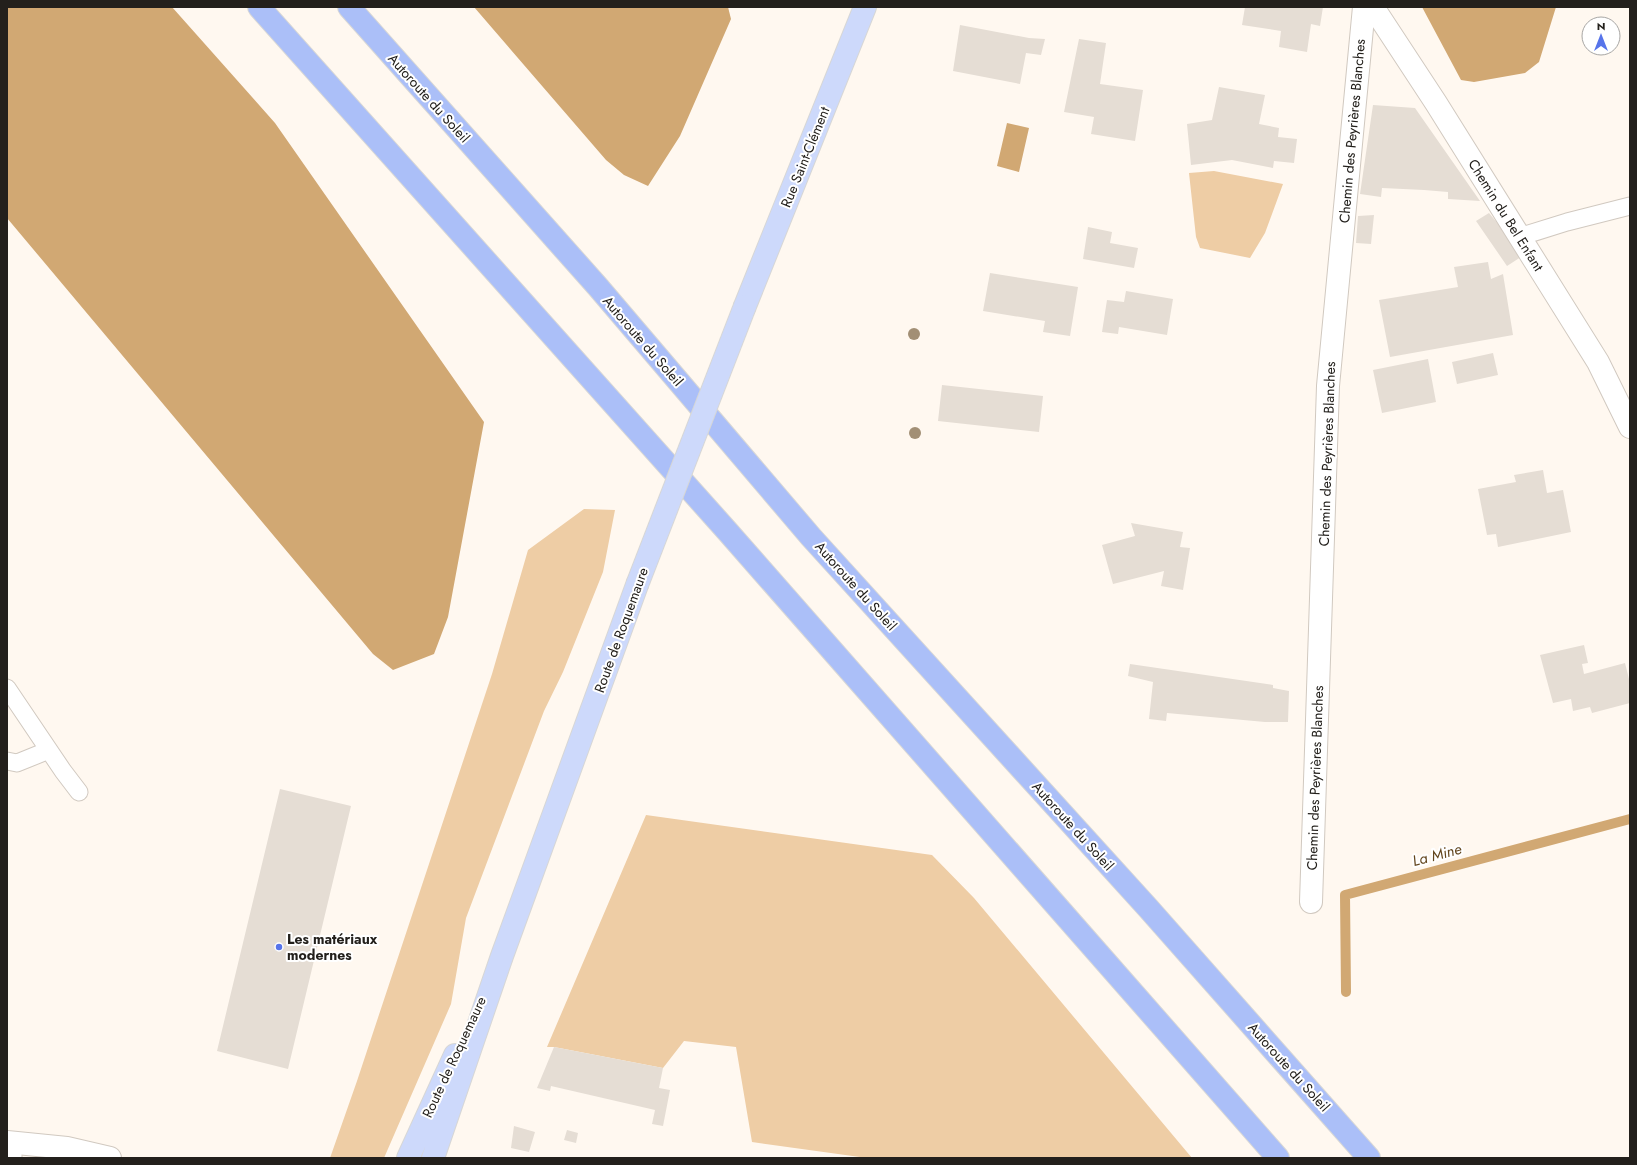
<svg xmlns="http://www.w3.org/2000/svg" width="1637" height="1165" font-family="Jost,sans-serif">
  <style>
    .green { fill: #eecda5 }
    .water { fill: #d1a873 }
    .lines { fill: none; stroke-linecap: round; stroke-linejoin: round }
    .stream { stroke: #d1a873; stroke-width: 10 }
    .building { fill: #e5ddd4 }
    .lane-casing { stroke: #d1c9c0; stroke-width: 19 }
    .street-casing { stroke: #d1c9c0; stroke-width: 24 }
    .primary-casing { stroke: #d7d7d6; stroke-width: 24 }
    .highway-casing { stroke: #d7d7d6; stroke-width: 24 }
    .lane { stroke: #fff; stroke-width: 17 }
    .street { stroke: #fff; stroke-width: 22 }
    .primary { stroke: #cdd9fb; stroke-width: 22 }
    .highway { stroke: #abbff8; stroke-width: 22 }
    .primary-bridge-casing { stroke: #d7d7d6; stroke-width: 24; stroke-linecap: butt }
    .primary-bridge { stroke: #cdd9fb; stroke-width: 22 }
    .tree { fill: #a28f75 }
    .poi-dot { fill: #5774ea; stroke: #fff; stroke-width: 1.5 }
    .labels { text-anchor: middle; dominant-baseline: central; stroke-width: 4; stroke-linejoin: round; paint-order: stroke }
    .street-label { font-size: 14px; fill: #23201c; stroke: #fff }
    .poi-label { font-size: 14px; font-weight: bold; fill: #23201c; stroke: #fff; text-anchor: start }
    .water-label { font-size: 15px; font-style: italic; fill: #62451d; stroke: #fff }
  </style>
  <rect width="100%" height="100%" fill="#fff8f0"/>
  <!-- green -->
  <path class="green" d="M1214 171 1283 184 1265 233 1250 258 1200 248 1196 237 1189 173Z
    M584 509 615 510 603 572 563 672 544 711 466 918 451 1004 384 1158H330L357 1081 492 674 528 550Z
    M646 815 932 855 974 898 1192 1158H867L752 1142 736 1047 684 1041 663 1068 554 1047H547Z"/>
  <!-- water -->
  <path class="water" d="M7 7H172L275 123 484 422 448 617 434 654 393 670 373 654 7 218Z
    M474 7H728L731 19 680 136 648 186 624 175 606 160Z
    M1422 7H1556L1539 62 1525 73 1474 82 1461 80Z
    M1007 123 1029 128 1019 172 997 166Z"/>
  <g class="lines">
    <!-- stream -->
    <path class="stream" d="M1346 992 1345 895 1630 819"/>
  </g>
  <!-- building -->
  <path class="building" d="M1245 7H1323L1320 26 1311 24 1307 52 1279 47 1281 31 1242 25Z
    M960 25 1029 38 1045 39 1041 55 1026 53 1020 84 953 71Z
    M1079 39 1106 43 1100 84 1143 90 1135 141 1091 134 1094 117 1064 112Z
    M1219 87 1265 95 1259 124 1279 128 1278 137 1297 139 1294 163 1274 161 1273 168 1232 160 1191 165 1187 124 1212 120Z
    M1373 105 1415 108 1480 201 1448 199V192L1424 190 1382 188 1381 197 1360 194Z
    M1489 213 1524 255 1507 266 1476 221Z
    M1374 215 1371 244 1356 243 1358 216Z
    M1088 227 1112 232 1110 243 1138 248 1134 268 1083 259Z
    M1488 262 1491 279 1503 274 1513 335 1390 357 1379 300 1458 287 1454 267Z
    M990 273 1078 287 1070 336 1043 332 1045 321 983 311Z
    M1126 291 1173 299 1167 335 1119 327 1118 334 1102 332 1107 300 1124 302Z
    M1493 353 1498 375 1457 384 1452 362Z
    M1428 359 1436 402 1382 413 1373 370Z
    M942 385 1043 396 1039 432 938 421Z
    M1543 470 1547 493 1563 490 1571 532 1498 547 1496 534 1487 535 1478 489 1516 482 1514 475Z
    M1131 523 1183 532 1180 547 1190 548 1183 590 1161 586 1164 571 1113 584 1102 545 1135 536Z
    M1584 645 1588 663 1582 664 1584 674 1625 663 1630 683V703L1592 713 1590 707 1573 711 1571 699 1553 703 1540 655Z
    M1130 664 1273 685V688L1289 691 1288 722H1265L1167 713 1166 721 1149 719 1153 682 1128 676Z
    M280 789 351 806 288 1069 217 1051Z
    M554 1047 663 1068 659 1088 670 1090 663 1126 652 1124 655 1110 551 1086 550 1091 537 1088Z
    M514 1126 535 1132 529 1152 511 1148Z
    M567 1130 578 1133 576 1143 564 1140Z"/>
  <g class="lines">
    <defs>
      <path id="lane" d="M1519 237 1567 222 1630 206
        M7 688 63 771 79 792
        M7 761 17 763 49 750
        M13 1142V1158"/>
      <path id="street" d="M1373 7 1436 103 1598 362 1630 427
        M1311 902 1328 386 1364 7
        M7 1142 67 1148 110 1158"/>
      <path id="primary" d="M745 306 865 7
        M408 1158 455 1055
        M433 1158 502 956 637 585"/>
      <path id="highway" d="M259 7 728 532 1278 1158
        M349 7 598 287 811 537 1148 908 1369 1158"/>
    </defs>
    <!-- lane casing -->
    <use href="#lane" class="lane-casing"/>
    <!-- street casing -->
    <use href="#street" class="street-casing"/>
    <!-- primary casing -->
    <use href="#primary" class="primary-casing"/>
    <!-- highway casing -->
    <use href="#highway" class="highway-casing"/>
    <!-- lane -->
    <use href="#lane" class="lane"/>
    <!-- street -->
    <use href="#street" class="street"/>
    <!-- primary -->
    <use href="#primary" class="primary"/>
    <!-- highway -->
    <use href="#highway" class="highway"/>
    <defs>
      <path id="primary-bridge" d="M637 585 745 306"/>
    </defs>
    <!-- primary-bridge casing -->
    <use href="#primary-bridge" class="primary-bridge-casing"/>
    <!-- primary-bridge -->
    <use href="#primary-bridge" class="primary-bridge"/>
  </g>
  <!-- trees -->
  <g class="tree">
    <circle cx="914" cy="334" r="6"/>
    <circle cx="915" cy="433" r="6"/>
  </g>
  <!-- markers -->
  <circle class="poi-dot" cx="279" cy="947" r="4"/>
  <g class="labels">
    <!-- street labels -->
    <g class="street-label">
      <text transform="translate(429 98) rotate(48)">Autoroute du Soleil</text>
      <text transform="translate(1352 131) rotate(-85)">Chemin des Peyrières Blanches</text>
      <text transform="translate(805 157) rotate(-68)">Rue Saint-Clément</text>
      <text transform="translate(1506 215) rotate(58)">Chemin du Bel Enfant</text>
      <text transform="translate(643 341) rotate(49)">Autoroute du Soleil</text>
      <text transform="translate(1327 454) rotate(-88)">Chemin des Peyrières Blanches</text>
      <text transform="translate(856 586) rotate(48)">Autoroute du Soleil</text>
      <text transform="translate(621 630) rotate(-70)">Route de Roquemaure</text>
      <text transform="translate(1315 778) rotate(-88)">Chemin des Peyrières Blanches</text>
      <text transform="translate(1073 826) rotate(48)">Autoroute du Soleil</text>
      <text transform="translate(454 1057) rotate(-65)">Route de Roquemaure</text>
      <text transform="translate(1289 1067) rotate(48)">Autoroute du Soleil</text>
    </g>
    <!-- poi labels -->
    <g class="poi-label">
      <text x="287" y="939">Les matériaux<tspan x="287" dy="16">modernes</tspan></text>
    </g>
    <!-- water labels -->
    <g class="water-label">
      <text transform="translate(1437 855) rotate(-15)">La Mine</text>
    </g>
  </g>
  <!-- border -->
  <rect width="1637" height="1165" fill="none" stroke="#23201c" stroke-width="16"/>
  <!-- north arrow -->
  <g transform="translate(1601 36)"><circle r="19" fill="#ffffff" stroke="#a7a6a4"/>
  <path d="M0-3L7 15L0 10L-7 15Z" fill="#5774ea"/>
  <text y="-6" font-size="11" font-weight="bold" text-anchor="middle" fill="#23201c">N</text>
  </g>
</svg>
